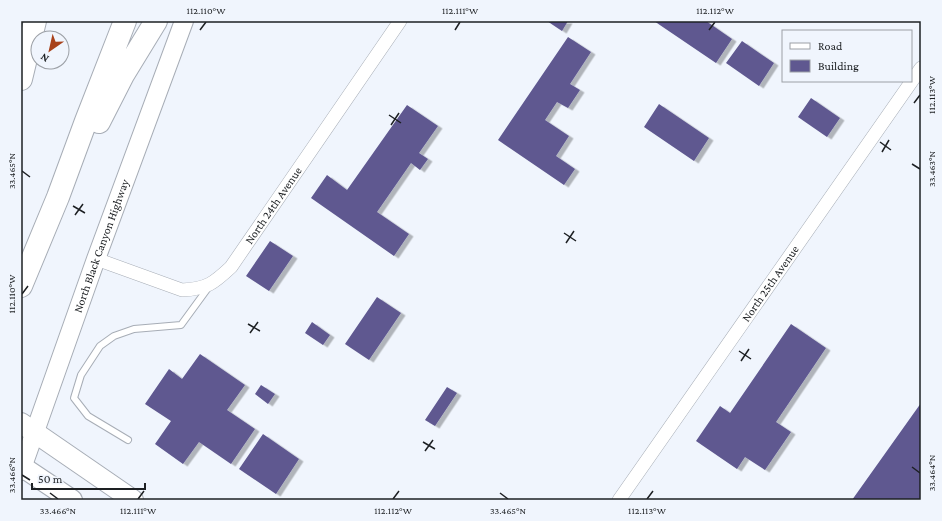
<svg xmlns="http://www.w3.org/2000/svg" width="942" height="521" font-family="'Crimson Pro',serif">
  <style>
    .building { fill: #5f5890; filter: url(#shadow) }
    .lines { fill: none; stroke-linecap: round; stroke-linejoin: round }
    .service-casing { stroke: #a7adb6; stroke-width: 8 }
    .minor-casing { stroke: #a7adb6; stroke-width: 14 }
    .secondary-casing { stroke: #a7adb6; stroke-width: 20 }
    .primary-casing { stroke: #a7adb6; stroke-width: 22 }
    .motorway-casing { stroke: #a7adb6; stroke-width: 24 }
    .service { stroke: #fff; stroke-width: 6 }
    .minor { stroke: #fff; stroke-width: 13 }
    .secondary { stroke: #fff; stroke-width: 18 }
    .primary { stroke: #fff; stroke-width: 20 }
    .motorway { stroke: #fff; stroke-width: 22 }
    .ticks { fill: none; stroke: #1d2023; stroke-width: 1.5 }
    .labels { text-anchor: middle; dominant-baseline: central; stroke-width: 4; stroke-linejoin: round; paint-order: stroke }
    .street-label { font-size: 12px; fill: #1d2023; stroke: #f0f5fd }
    .neatline { fill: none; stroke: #1d2023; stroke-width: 1.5 }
    .ticks-label { font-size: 10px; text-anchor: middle; fill: #1d2023 }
  </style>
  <defs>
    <filter id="shadow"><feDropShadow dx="4.5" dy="2.5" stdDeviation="0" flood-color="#0004"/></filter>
  </defs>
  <rect width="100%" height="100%" fill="#f0f5fd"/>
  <!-- building -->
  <path class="building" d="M547 21H568L562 31Z
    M654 21H706L732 39 716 63Z
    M568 37 591 52 570 84 580 90 568 108 557 102 545 120 569 136 556 156 575 169 564 185 498 140Z
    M742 41 774 63 759 86 726 63Z
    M811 98 840 118 827 137 798 117Z
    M659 104 709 138 694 161 644 127Z
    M407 105 438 126 419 153 428 159 420 170 411 163 377 212 409 234 394 256 311 198 327 175 347 190Z
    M270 241 293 256 269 291 246 276Z
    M377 297 401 313 369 360 345 344Z
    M312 322 330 335 323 345 305 333Z
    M791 324 826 348 776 422 791 432 765 470 745 457 737 469 696 441 720 406 730 413Z
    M200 354 245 385 227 410 255 429 231 464 199 442 183 464 155 444 171 421 145 404 169 369 182 379Z
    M261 385 275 394 268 404 255 394Z
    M447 387 457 393 435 426 425 420Z
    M921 403V500H852Z
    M263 434 299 459 276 494 239 469Z"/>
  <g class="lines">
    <defs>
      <path id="service" d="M128 440 88 416 74 398 81 375 100 346 114 336 134 329 181 325 208 288"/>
      <g id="minor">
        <path id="s1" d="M96 259 182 290C207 289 214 283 231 267L400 21"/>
        <path id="s2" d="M619 500 921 68"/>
      </g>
      <g id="secondary">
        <path id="s3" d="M21 471 96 259 184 21"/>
      </g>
      <path id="primary" d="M21 423 133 500
        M21 466 72 500"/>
      <path id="motorway" d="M21 79 35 21
        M99 122 123 75 156 21
        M21 286 58 197 86 121 125 21"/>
    </defs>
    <!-- service casing -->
    <use href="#service" class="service-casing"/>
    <!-- minor casing -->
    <use href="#minor" class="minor-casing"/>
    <!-- secondary casing -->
    <use href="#secondary" class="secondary-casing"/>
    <!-- primary casing -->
    <use href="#primary" class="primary-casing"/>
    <!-- motorway casing -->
    <use href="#motorway" class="motorway-casing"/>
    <!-- service -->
    <use href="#service" class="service"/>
    <!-- minor -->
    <use href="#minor" class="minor"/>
    <!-- secondary -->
    <use href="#secondary" class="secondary"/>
    <!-- primary -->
    <use href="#primary" class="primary"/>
    <!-- motorway -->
    <use href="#motorway" class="motorway"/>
  </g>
  <!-- ticks -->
  <path class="ticks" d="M200 30 206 22M455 30 460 22M709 30 715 22M914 103 920 95M389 115 401 123M391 125 399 113M880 142 891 150M882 152 889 140M912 164 920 169M22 171 30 177M73 206 85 213M75 215 83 204M564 233 576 241M566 243 574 231M22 294 28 286M248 324 260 331M250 333 258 322M739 351 751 359M741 361 749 349M423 442 435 449M425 451 433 440M912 467 920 473M22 475 30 480M50 493 58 499M500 493 508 499M138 499 144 491M393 499 399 491M647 499 653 491"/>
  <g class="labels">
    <!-- street labels -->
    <g class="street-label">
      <text stroke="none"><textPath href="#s1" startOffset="222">North 24th Avenue</textPath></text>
      <text stroke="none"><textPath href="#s3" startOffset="239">North Black Canyon Highway</textPath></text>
      <text stroke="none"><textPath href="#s2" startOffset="264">North 25th Avenue</textPath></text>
    </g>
  </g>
  <!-- border -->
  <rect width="942" height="521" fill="none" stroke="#f0f5fd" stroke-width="44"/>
  <!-- legend -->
  <rect x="782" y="30" width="130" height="52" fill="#f0f5fd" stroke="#9ca0a6"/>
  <rect x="790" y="43" width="20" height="6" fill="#ffffff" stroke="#9ca0a6"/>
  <text x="818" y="50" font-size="12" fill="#1d2023">Road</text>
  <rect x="790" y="60" width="20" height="12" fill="#5f5890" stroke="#9ca0a6"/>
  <text x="818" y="70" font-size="12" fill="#1d2023">Building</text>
  <!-- north arrow -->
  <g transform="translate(50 50) rotate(214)"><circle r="19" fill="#f0f5fd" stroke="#9ca0a6"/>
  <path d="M0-3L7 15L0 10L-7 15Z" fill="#a8421b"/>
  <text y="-6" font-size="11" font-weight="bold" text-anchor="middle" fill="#1d2023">N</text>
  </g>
  <!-- scale -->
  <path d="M32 483v6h113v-6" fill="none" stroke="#1d2023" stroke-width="2"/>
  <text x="38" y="483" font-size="12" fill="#1d2023" stroke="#f0f5fd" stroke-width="3" paint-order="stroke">50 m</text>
  <rect x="22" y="22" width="898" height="477" class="neatline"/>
  <g class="ticks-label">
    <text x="206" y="14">112.110°W</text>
    <text x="460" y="14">112.111°W</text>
    <text x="715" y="14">112.112°W</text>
    <text transform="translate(931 95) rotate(-90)" y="4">112.113°W</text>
    <text transform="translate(931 169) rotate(-90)" y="4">33.463°N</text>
    <text transform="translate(11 171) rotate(-90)" y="4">33.465°N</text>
    <text transform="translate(11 294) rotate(-90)" y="4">112.110°W</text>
    <text transform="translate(931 473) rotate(-90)" y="4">33.464°N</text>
    <text transform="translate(11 475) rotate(-90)" y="4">33.466°N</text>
    <text x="58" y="514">33.466°N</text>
    <text x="138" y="514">112.111°W</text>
    <text x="393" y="514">112.112°W</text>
    <text x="508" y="514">33.465°N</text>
    <text x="647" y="514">112.113°W</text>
  </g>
</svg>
